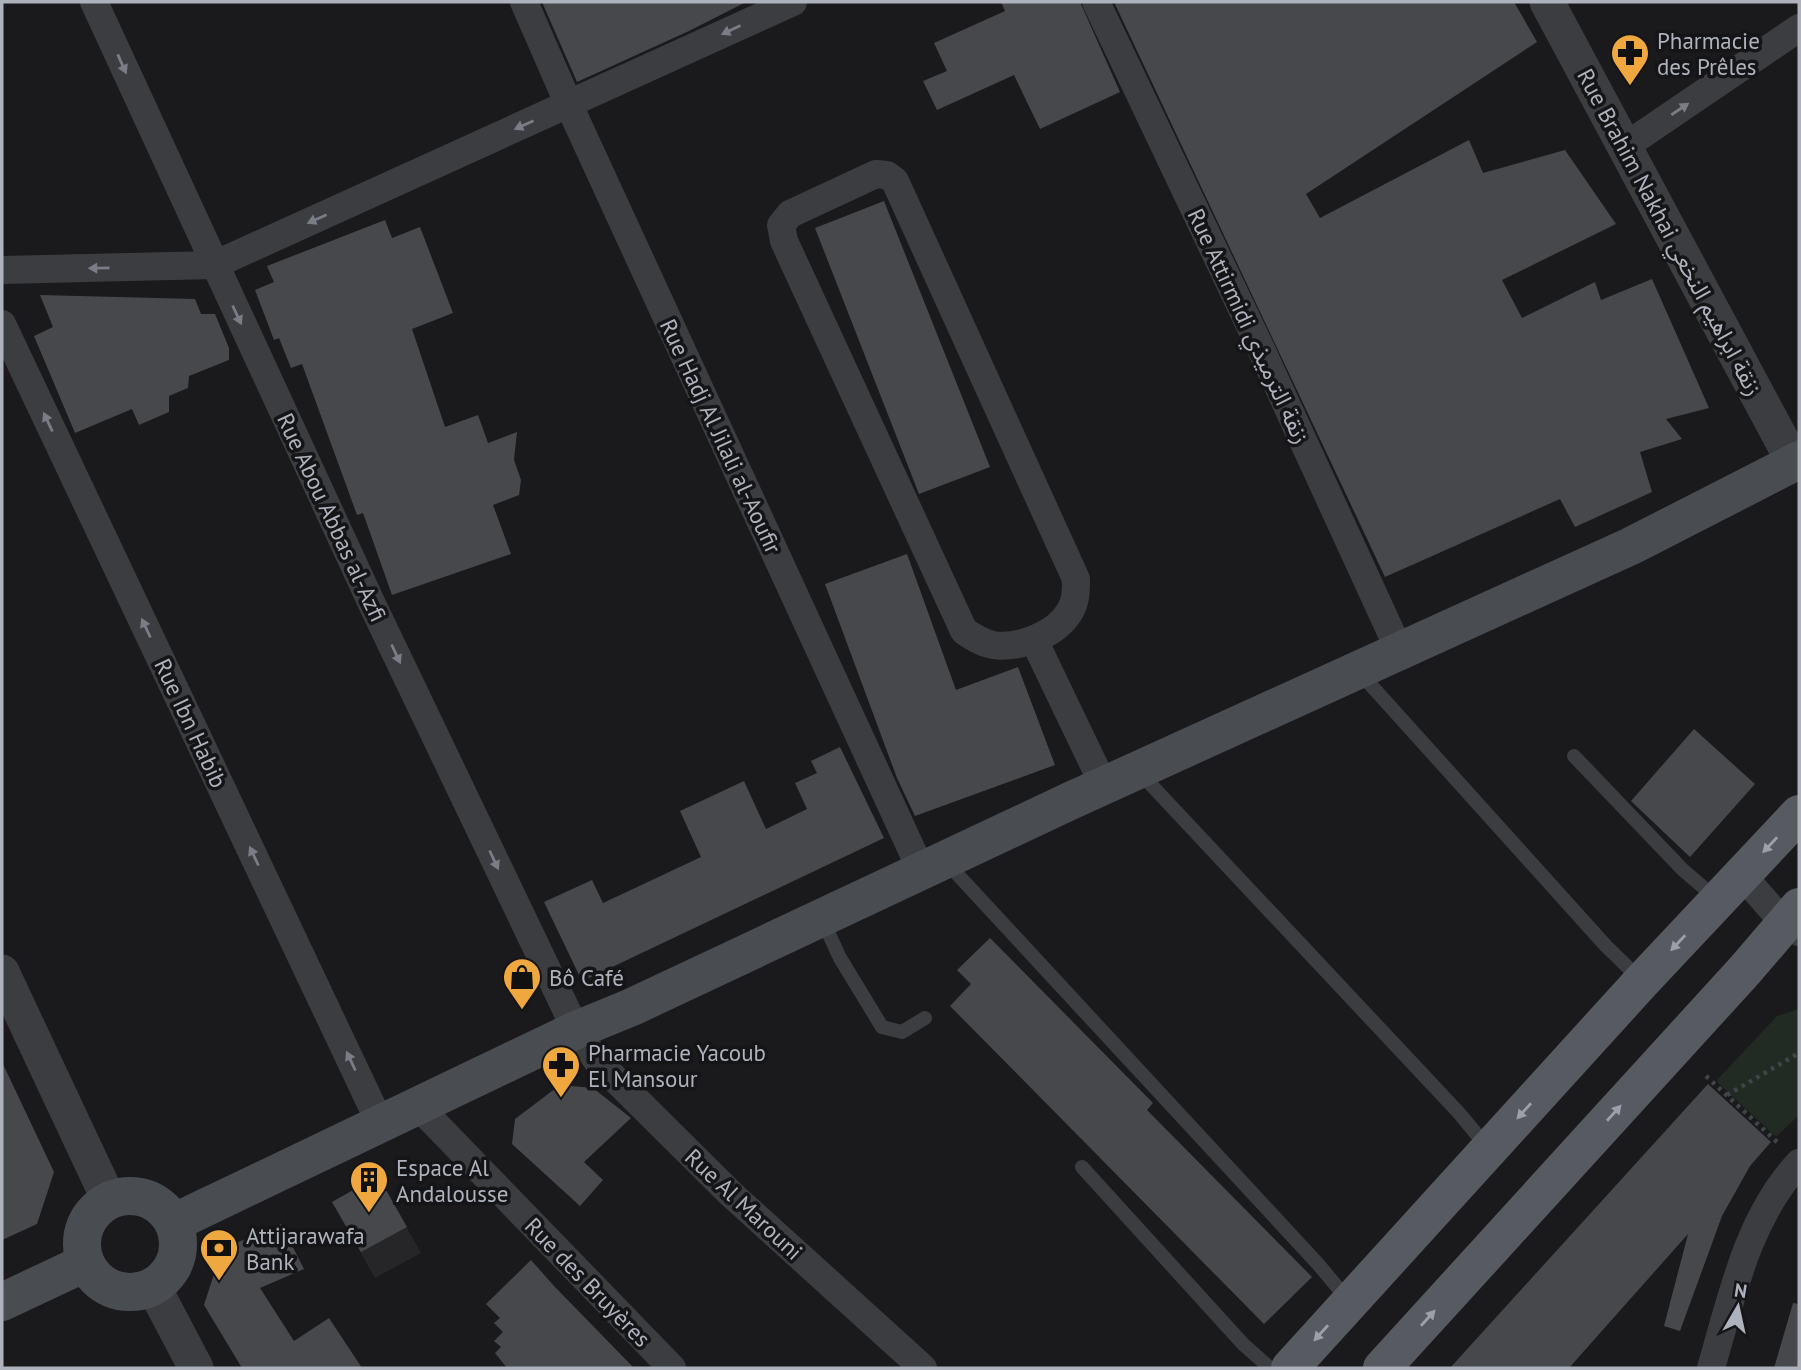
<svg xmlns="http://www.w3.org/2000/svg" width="1801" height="1370" font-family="'PT Sans','Noto Sans Arabic',sans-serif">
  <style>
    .built { fill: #262629 }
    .green { fill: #222b23 }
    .building { fill: #47484c }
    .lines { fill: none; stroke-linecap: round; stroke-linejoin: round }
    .path { stroke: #414448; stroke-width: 4.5; stroke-dasharray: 3.5 5; stroke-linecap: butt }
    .service { stroke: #3b3d41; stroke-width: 14 }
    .minor { stroke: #3b3d41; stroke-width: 28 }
    .tertiary { stroke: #3b3d41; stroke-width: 35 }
    .secondary { stroke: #494c51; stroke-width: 38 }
    .primary { stroke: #575a60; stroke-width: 38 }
    .oneway { fill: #7a7d85 }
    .oneway2 { fill: #9ca0aa }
    .labels { text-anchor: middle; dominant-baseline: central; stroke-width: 7; stroke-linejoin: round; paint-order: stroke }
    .poi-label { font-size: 23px; fill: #adb2bc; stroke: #151517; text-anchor: start }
    .street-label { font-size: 23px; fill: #adb2bc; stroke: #151517 }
  </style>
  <rect width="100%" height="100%" fill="#1a1a1c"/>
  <!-- built -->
  <path class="built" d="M378 1176 421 1253 375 1278 332 1202Z"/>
  <!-- green -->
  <path class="green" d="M1799 1009V1115L1777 1136 1774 1135 1718 1083 1717 1080 1777 1016Z"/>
  <!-- building -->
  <path class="building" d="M542 2H746L689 31 577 82Z
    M1001 2H1080L1120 92 1040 129 1014 75 937 110 923 81 947 71 934 43 1005 11Z
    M1114 2H1514L1537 42 1306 194 1320 218 1469 140 1483 173 1565 150 1616 224 1502 280 1522 318 1595 282 1601 300 1652 279 1709 408 1666 419 1682 439 1640 452 1652 492 1575 527 1560 499 1385 577Z
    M884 201 990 467 919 494 815 228Z
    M385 220 392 238 420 227 453 313 412 329 445 427 478 415 488 443 517 432 514 460 521 480 519 495 493 505 511 554 392 595 363 513 357 515 302 364 291 368 279 338 274 340 255 290 274 282 267 266Z
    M40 295 195 299 201 314H215L229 348V360L189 376 188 388 169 396V412L139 425 132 409 75 433 34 336 53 327Z
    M907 554 956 690 1018 667 1055 765 915 816 897 778 825 584Z
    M1694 729 1755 784 1690 857 1631 801Z
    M840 747 884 838 589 978 587 974 580 977 544 902 592 880 603 903 701 857 680 811 744 781 766 829 807 809 795 783 817 773 811 761Z
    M990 938 1153 1103 1147 1110 1312 1277 1264 1324 950 1006 971 984 957 970Z
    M2 1062 54 1172 37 1224 2 1240Z
    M1708 1084 1771 1142 1750 1166 1722 1216 1680 1331 1664 1326 1688 1234 1569 1368H1450Z
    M560 1085 593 1088 631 1118 584 1162 603 1180 580 1206 512 1144 515 1119Z
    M378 1176 407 1227 361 1252 332 1202Z
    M281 1224 304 1269 260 1288 294 1341 329 1318 362 1368H242L204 1305 222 1249Z
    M531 1260 554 1286 634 1368H507L495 1353 501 1347 494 1341 503 1332 494 1323 500 1318 486 1304Z
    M1793 1303 1799 1304V1368H1774Z"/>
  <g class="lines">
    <!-- path -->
    <path class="path" d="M1706 1076 1777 1142
      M1727 1095 1799 1053"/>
    <!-- service -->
    <path class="service" d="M1360 673 1606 946 1641 980
      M1574 756 1683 870 1717 899
      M1140 773 1459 1113 1488 1148
      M946 862 1318 1264 1349 1301
      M822 919 840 958 882 1027 902 1032 925 1018
      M1082 1167 1243 1344 1270 1368"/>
    <!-- minor -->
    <path class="minor" d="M94 2 372 604 576 1030 598 1062 731 1194 923 1368
      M524 2 569 105 921 870
      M1096 2 1261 349 1400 652
      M1624 147 1799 28
      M876 174 887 175 895 181 1076 579C1076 591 1076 601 1070 611 1057 634 1019 649 993 645 982 643 973 637 964 631L784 241 781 225 790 214Z
      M2 270 214 265 793 2
      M2 324 380 1123
      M1034 640 1104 786
      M1742 875 1785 924 1799 932
      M417 1105 672 1368
      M1711 1368C1732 1297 1747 1219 1799 1163"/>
    <!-- tertiary -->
    <path class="tertiary" d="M1547 2 1794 463
      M2 972 109 1200
      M153 1286 196 1368"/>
    <!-- secondary -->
    <path class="secondary" d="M82 1244a48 48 0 1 1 96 0a48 48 0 1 1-96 0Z
      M173 1223 576 1030 632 1007 1070 801 1631 546 1799 460
      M2 1302 85 1263"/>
    <!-- primary -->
    <path class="primary" d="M1290 1368 1642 981 1799 814
      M1382 1368 1745 970 1799 907"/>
  </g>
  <!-- one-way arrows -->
  <defs><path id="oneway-solid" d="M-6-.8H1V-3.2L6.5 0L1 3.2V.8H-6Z" transform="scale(1.75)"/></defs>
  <g class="oneway">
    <use href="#oneway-solid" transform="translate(731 30) rotate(155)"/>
    <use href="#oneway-solid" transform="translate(122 64) rotate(66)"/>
    <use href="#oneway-solid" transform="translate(1680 109) rotate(-34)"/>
    <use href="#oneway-solid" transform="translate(524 125) rotate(156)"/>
    <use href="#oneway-solid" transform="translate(317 219) rotate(156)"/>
    <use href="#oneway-solid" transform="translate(99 268) rotate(179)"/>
    <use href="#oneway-solid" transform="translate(237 315) rotate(65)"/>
    <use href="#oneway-solid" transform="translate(48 422) rotate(-115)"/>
    <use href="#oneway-solid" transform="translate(146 628) rotate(-115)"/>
    <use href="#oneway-solid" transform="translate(396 654) rotate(65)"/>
    <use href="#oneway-solid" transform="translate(254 856) rotate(-115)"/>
    <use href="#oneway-solid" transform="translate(494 860) rotate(65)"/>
    <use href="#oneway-solid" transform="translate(351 1061) rotate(-115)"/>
  </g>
  <g class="oneway2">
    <use href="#oneway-solid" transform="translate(1770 845) rotate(133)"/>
    <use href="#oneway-solid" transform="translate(1678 943) rotate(133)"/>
    <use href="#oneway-solid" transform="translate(1524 1111) rotate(132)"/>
    <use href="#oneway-solid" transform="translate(1614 1113) rotate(-48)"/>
    <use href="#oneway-solid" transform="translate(1428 1318) rotate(-48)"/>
    <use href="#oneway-solid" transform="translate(1321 1333) rotate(132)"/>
  </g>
  <!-- icons -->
  <defs>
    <symbol id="pharmacy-pin" viewBox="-11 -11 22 30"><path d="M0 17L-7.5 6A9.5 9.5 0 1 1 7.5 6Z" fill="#efa83f" stroke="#151517"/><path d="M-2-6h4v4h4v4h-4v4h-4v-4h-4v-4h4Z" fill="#111"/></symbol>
    <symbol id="shop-pin" viewBox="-11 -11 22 30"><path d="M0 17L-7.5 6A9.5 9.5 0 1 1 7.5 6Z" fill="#efa83f" stroke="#151517"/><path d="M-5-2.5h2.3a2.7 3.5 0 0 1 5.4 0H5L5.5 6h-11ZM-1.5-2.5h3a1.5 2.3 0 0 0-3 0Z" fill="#111"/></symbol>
    <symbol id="building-pin" viewBox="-11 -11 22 30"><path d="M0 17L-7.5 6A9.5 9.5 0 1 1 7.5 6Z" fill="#efa83f" stroke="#151517"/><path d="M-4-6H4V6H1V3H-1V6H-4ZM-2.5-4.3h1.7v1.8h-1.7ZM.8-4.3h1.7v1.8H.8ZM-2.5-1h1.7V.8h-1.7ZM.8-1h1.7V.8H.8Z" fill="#111"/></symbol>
    <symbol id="bank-pin" viewBox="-11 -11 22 30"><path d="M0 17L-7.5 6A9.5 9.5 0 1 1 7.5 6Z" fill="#efa83f" stroke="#151517"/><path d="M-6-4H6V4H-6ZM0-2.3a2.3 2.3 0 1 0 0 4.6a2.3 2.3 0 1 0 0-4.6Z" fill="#111"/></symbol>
  </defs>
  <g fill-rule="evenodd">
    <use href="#pharmacy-pin" x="1608" y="31" width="44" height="60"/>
    <use href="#shop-pin" x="500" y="955" width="44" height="60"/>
    <use href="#pharmacy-pin" x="539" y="1043" width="44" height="60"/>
    <use href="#building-pin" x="347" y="1158" width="44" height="60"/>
    <use href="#bank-pin" x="197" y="1226" width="44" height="60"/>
  </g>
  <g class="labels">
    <!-- poi labels -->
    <g class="poi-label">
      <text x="1657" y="40">Pharmacie<tspan x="1657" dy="26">des Prêles</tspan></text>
      <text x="549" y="977">Bô Café</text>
      <text x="588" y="1052">Pharmacie Yacoub<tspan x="588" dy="26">El Mansour</tspan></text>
      <text x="396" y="1167">Espace Al<tspan x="396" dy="26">Andalousse</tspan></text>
      <text x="246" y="1235">Attijarawafa<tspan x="246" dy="26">Bank</tspan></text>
    </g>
    <!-- street labels -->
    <g class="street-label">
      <text transform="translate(1670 232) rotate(62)">Rue Brahim Nakhai زنقة ابراهيم النخعي</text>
      <text transform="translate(1249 326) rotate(65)">Rue Attirmidi زنقة الترميذي</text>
      <text transform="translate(721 436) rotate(65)">Rue Hadj Al Jilali al-Aoufir</text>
      <text transform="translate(332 517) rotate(65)">Rue Abou Abbas al-Azfi</text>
      <text transform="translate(191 723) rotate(65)">Rue Ibn Habib</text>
      <text transform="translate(744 1204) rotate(43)">Rue Al Marouni</text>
      <text transform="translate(588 1282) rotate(46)">Rue des Bruyères</text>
    </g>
  </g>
  <!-- border -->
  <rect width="1801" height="1370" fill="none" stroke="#adb2bc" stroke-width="7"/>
  <!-- north arrow -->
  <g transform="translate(1738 1307) rotate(9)" stroke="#151517" stroke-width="5" paint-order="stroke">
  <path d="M0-5L12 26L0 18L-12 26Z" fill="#adb2bc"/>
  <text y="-10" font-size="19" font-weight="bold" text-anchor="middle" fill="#adb2bc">N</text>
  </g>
</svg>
